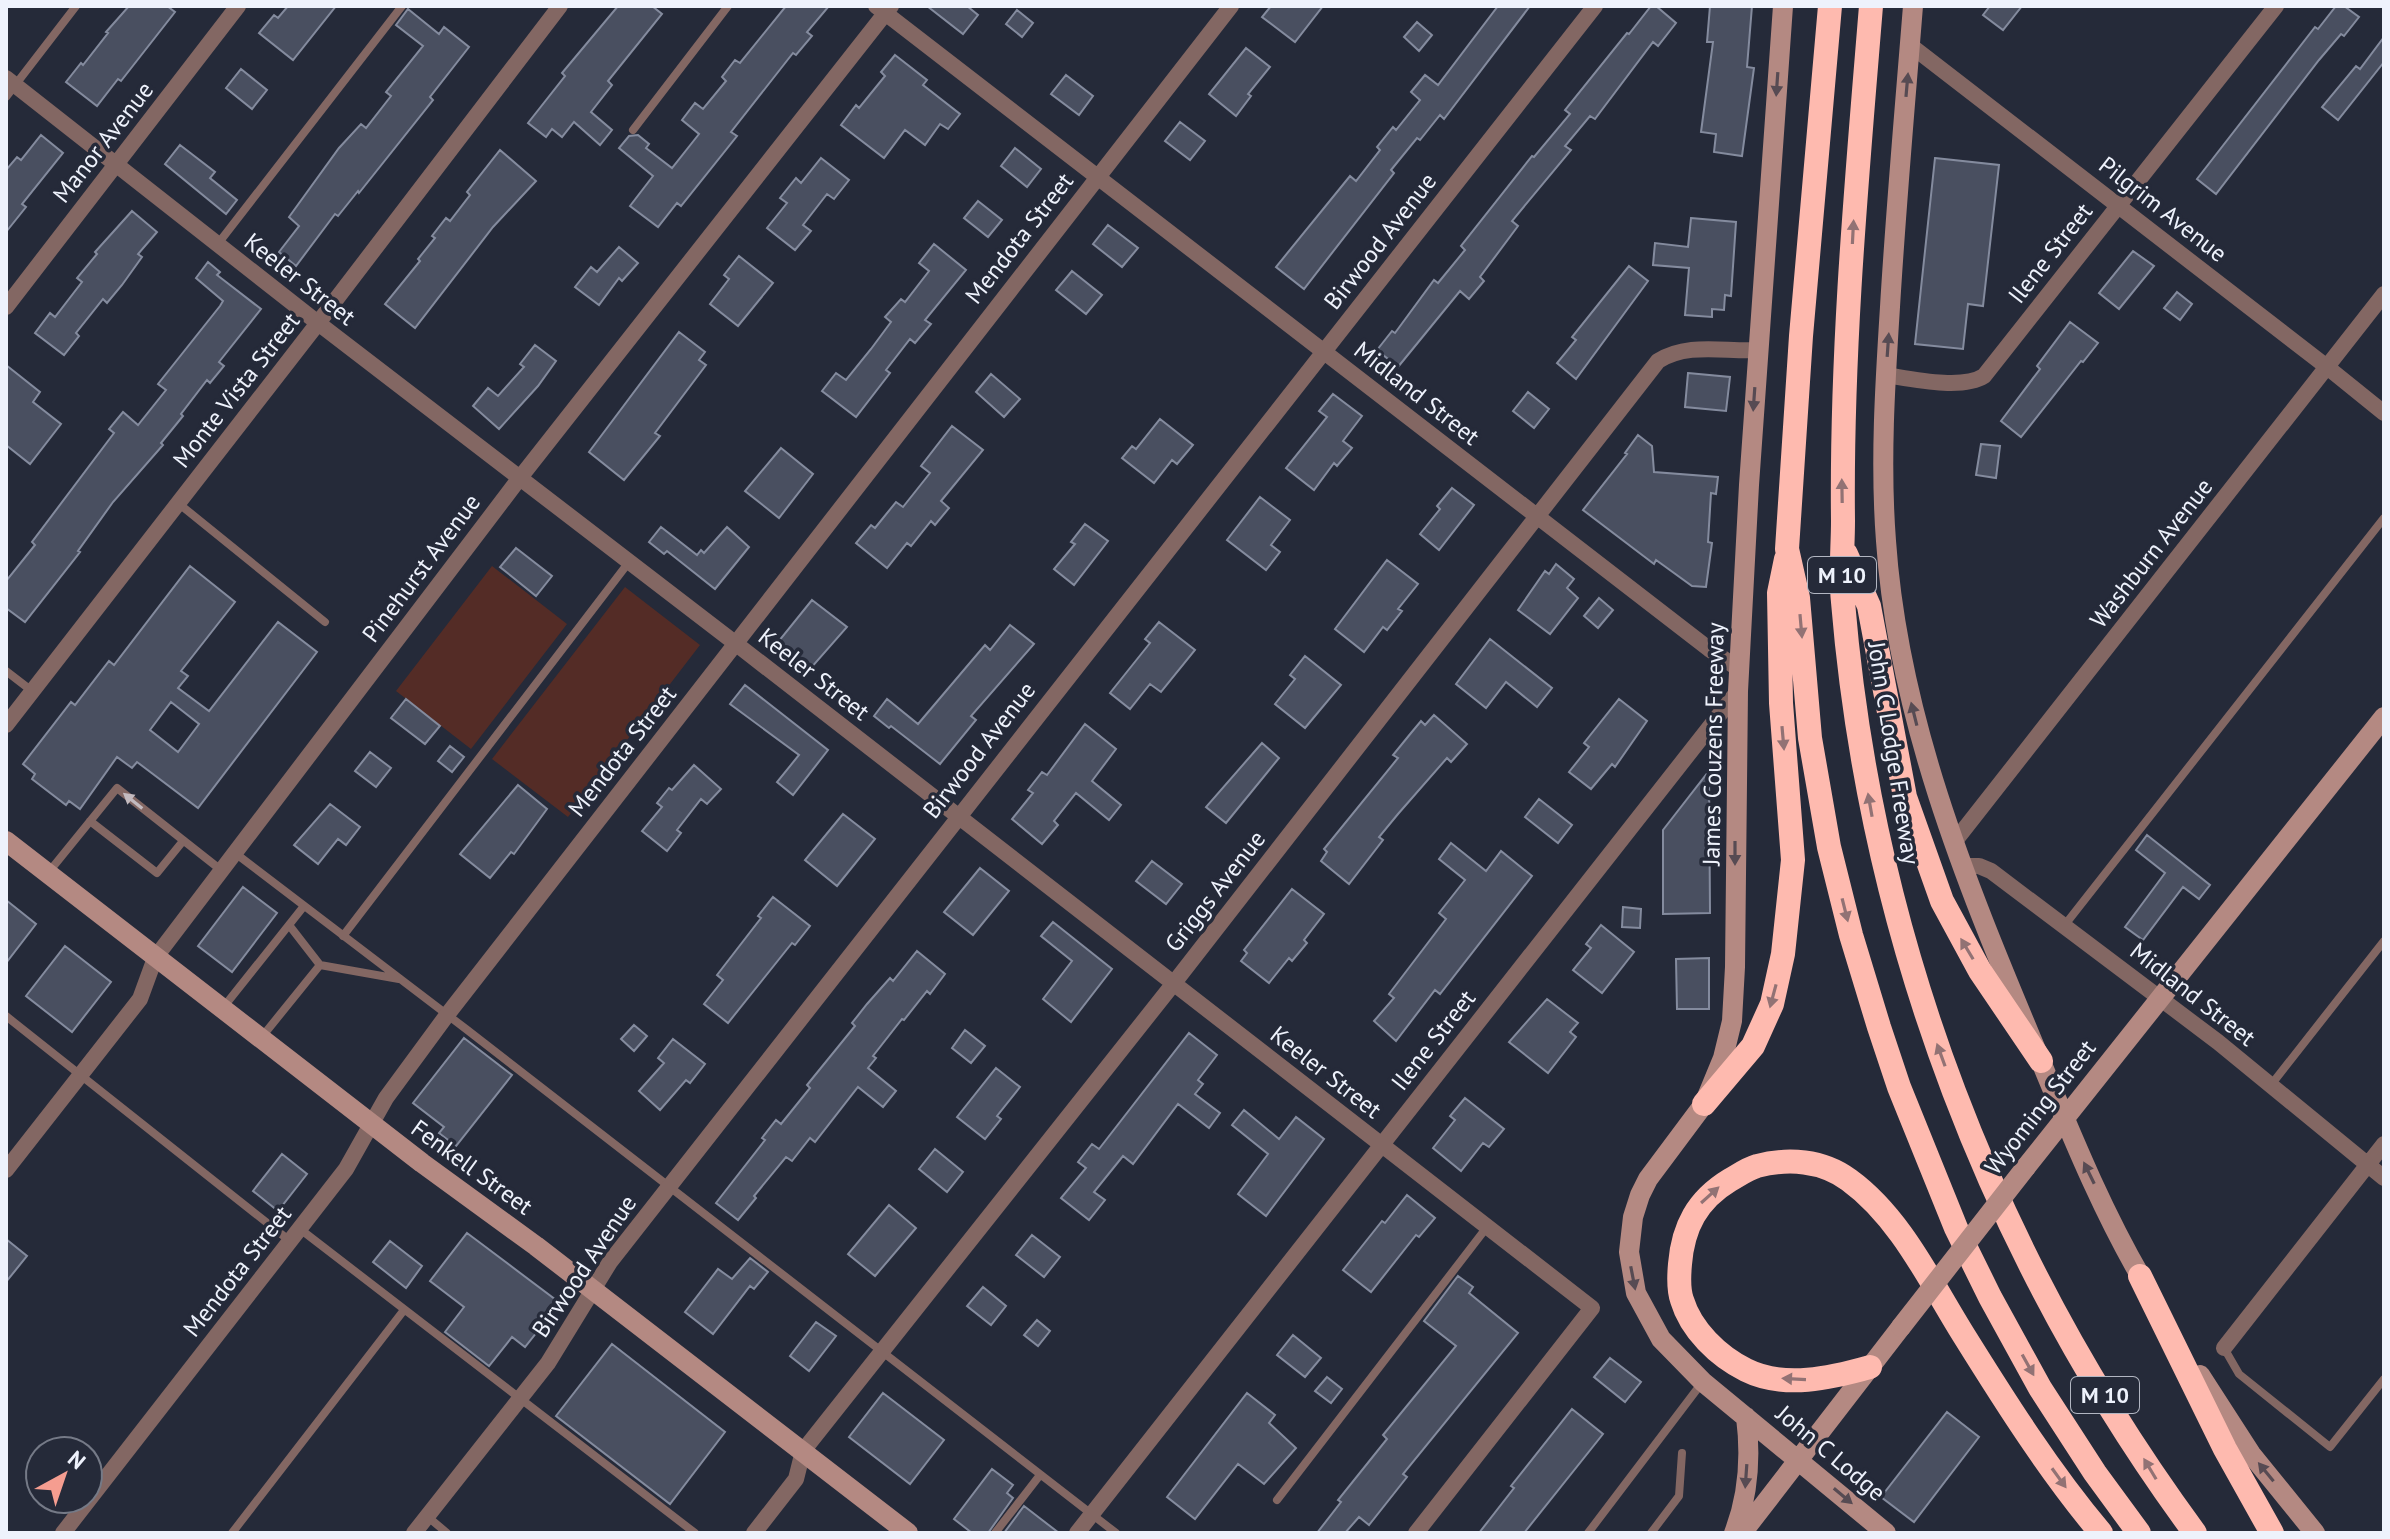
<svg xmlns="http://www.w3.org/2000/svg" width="2390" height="1539" font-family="'PT Sans',sans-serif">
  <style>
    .green { fill: #542c26 }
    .building { fill: #494f60; stroke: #848b9e; stroke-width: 2; fill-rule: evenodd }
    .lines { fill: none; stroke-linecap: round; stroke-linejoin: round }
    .lane { stroke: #836763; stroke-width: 8 }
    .street { stroke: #836763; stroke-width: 16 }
    .secondary { stroke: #b48982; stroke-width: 20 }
    .highway { stroke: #febaaf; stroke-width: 24 }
    .secondary-bridge { stroke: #b48982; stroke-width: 20 }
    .oneway { fill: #574b53 }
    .oneway2 { fill: #927274 }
    .oneway3 { fill: #c3babf }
    .labels { text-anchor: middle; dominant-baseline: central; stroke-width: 7; stroke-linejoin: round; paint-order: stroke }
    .shield { fill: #252a39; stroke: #b2b6c2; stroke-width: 2 }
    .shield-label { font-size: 22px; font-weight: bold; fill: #eef2fc }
    .street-label { font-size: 24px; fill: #eef2fc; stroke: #252a39 }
  </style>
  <rect width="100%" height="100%" fill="#252a39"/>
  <!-- green -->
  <path class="green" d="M492 566 567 624 471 749 396 691Z
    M625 587 700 645 568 817 492 759Z"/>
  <!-- building -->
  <path class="building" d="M129 6H167L175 12 121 81 118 79 97 106 66 82 81 63 83 65 108 33 106 32Z
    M288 6H336L293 60 259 33 274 15 278 18Z
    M618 6H652L662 14 608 81 612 85 591 112 612 130 600 145 574 122 562 137 552 129 546 137 528 123 565 76 562 73Z
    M786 6H829L807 32 812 36 796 55 793 53 731 132 737 136 681 206 677 203 658 227 630 206 653 176 619 148 629 136 638 135 649 144 646 148 672 168 699 134 682 120 695 103 703 109 726 81 722 77 735 60 740 63Z
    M927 6H967L978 15 963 34Z
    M1271 6H1323L1295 42 1262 17Z
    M1498 6H1530L1444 119 1440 115 1420 140 1417 138 1391 170 1394 173 1304 289 1276 267 1350 176 1356 181 1380 150 1377 147 1393 127 1396 130 1420 100 1411 92 1425 75 1438 85Z
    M1651 6H1656L1676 23 1658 46 1653 42 1595 119 1590 116 1565 146 1571 150 1512 221 1518 226 1480 277 1484 281 1469 299 1460 291 1398 367 1377 350 1392 331 1395 333 1434 280 1438 283 1465 250 1461 246 1532 156 1534 157 1570 114 1565 110 1627 33 1629 34Z
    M1710 6H1752L1747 67 1754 68 1742 156 1714 152 1716 134 1701 132 1713 42H1707Z
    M1990 6H2022L2003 30 1983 15Z
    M2336 6H2344L2359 17 2344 36 2341 34 2319 60 2216 194 2197 179 2315 27 2318 29Z
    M408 9 439 34 444 27 469 47 430 97 433 100 359 193 358 191 338 216 335 214 296 266 279 252 299 226 289 217 339 148 361 124 366 128 391 96 386 92 423 46 396 25Z
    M1017 10 1033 23 1022 37 1006 24Z
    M1417 22 1432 35 1419 51 1404 37Z
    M2384 37V62L2338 120 2322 107 2356 66 2360 69Z
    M1246 48 1270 67 1248 94 1251 96 1236 116 1209 94Z
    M895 55 927 80 923 85 960 114 948 129 940 124 925 145 905 130 884 158 841 125 856 105 859 108 885 76 881 72Z
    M241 69 267 90 252 109 226 88Z
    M1066 75 1093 96 1079 115 1051 94Z
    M1180 122 1205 141 1190 160 1165 141Z
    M41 135 63 153 22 204 26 207 6 232V170L17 157 21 160Z
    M180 145 215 172 210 178 237 200 226 214 165 164Z
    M1015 148 1041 169 1027 187 1001 166Z
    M500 150 536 181 493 227 415 328 385 304 420 261 418 259 435 238 432 236 446 218 450 221 470 195 467 192Z
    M821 158 849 180 834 199 827 194 803 225 811 231 795 250 767 228 787 203 780 198 796 178 801 183Z
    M1935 158 1999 165 1983 306 1968 304 1963 349 1915 344Z
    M978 201 1002 220 988 237 964 218Z
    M132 211 157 232 138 254 142 257 122 285 107 303 103 299 76 333 79 336 64 355 35 333 50 313 55 317 82 282 77 278 97 254 95 252Z
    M1691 218 1736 222 1731 296 1725 295 1724 310 1712 309V317L1685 315 1689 268 1653 265 1655 243 1688 247Z
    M1108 225 1138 248 1122 267 1093 244Z
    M934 244 966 270 925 320 931 324 915 343 910 339 886 370 890 373 856 417 822 391 836 373 846 380 871 349 891 322 885 317 901 299 905 302 929 271 919 263Z
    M619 247 638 263 622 281 619 278 599 305 575 287 591 267 597 272Z
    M2133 251 2154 266 2119 309 2099 293Z
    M739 256 773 283 738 326 710 304 729 279 724 275Z
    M208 262 220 272 217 275 261 309 219 362 224 366 210 383 207 380 181 414 183 416 161 443 163 445 113 502 78 551 80 552 25 622 6 608V581L35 545 32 542 114 433 109 429 123 412 138 425 166 390 158 384 220 306 223 301 196 278Z
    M1629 266 1648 281 1576 379 1557 363 1576 340 1572 337Z
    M1072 271 1102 295 1086 314 1056 290Z
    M2177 292 2192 304 2180 320 2164 308Z
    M2070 322 2098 343 2083 362 2081 361 2021 437 2001 421 2040 369 2037 366Z
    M679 332 705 352 699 360 706 365 655 433 660 436 624 480 589 452Z
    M535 345 556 361 538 386 499 429 473 406 488 388 498 396 524 367 520 364Z
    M6 365 40 392 33 402 61 424 30 464 6 445Z
    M1688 373 1730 377 1726 411 1685 407Z
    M991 374 1020 399 1004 417 976 392Z
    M1528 392 1549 409 1534 428 1513 411Z
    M1333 394 1362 416 1343 441 1352 448 1337 466 1334 463 1314 490 1286 468 1327 417 1319 411Z
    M1160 419 1193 445 1177 464 1172 460 1154 483 1122 458 1132 446 1136 449Z
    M952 426 983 450 941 501 949 508 935 525 931 521 911 546 907 543 887 568 856 543 871 525 875 528 896 502 903 507 930 473 921 466Z
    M1638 435 1652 446 1654 472 1718 477 1716 494 1711 493 1708 542 1712 543 1706 587 1692 586 1656 560 1654 564 1583 510 1627 454 1625 453Z
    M1981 444 2000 446 1996 478 1976 475Z
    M781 448 813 474 779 518 745 491Z
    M1452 488 1474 505 1439 550 1420 534 1440 509 1437 506Z
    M1260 497 1290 520 1271 545 1280 552 1266 570 1227 540Z
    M1085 524 1108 541 1074 585 1054 569 1075 544 1071 542Z
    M661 527 697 555 701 550 704 553 727 527 749 547 715 589 667 551 664 554 649 542Z
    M516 548 552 576 536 596 500 567Z
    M1387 560 1418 584 1398 609 1402 611 1387 630 1383 627 1364 652 1335 629Z
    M1556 564 1574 579 1567 588 1578 598 1550 634 1518 610 1545 571 1549 574Z
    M190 566 235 602 181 671 188 676 178 688 209 711 278 622 317 652 198 808 137 762 132 768 117 757 80 809 69 801 66 805 32 779 35 774 23 764 71 702 75 705 109 661 114 665ZM171 702 199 724 178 752 150 730Z
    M1599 598 1613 610 1598 628 1584 616Z
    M812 600 847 627 811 668 778 642Z
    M1159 622 1195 650 1161 692 1150 684 1130 709 1110 693 1150 643 1145 639Z
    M1010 625 1034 644 971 716 976 720 940 764 891 726 889 728 874 716 887 699 918 724 985 645 990 650Z
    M1490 639 1552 688 1537 707 1506 682 1486 708 1456 684Z
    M1305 656 1341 685 1305 728 1275 704 1295 679 1290 675Z
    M745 685 828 750 793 795 777 782 799 755 730 704Z
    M406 699 440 726 425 744 391 718Z
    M1619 699 1647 721 1615 767 1612 764 1591 789 1569 772 1589 747 1584 743Z
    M1434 715 1467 744 1451 762 1447 758 1398 814 1379 837 1383 840 1349 884 1321 861 1327 852 1324 849 1398 758 1393 755 1411 733 1421 721 1425 725Z
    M1085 724 1116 749 1092 781 1121 805 1109 820 1076 793 1054 821 1058 825 1042 844 1012 819 1033 793 1028 790 1042 772 1047 775Z
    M1262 743 1279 758 1226 823 1206 807Z
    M450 746 464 757 452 772 438 761Z
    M370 752 391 768 376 787 355 771Z
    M694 765 721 789 707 804 701 799 677 830 681 833 667 851 642 831 662 807 657 803 669 788 672 790Z
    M1709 771 1710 913 1663 914V830Z
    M518 785 547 809 514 854 511 852 490 878 460 854Z
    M1539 799 1572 825 1558 843 1525 817Z
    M330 804 360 827 346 845 338 839 318 864 294 845Z
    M843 814 875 839 837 886 805 860Z
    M2147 835 2210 885 2199 899 2183 887 2143 940 2125 927 2165 873 2136 850Z
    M1451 843 1486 871 1501 851 1532 876 1440 994 1435 990 1396 1041 1374 1021 1394 998 1389 994 1446 919 1439 913 1465 880 1439 859Z
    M1152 861 1182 884 1166 904 1136 881Z
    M980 868 1009 891 973 935 944 912Z
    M243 887 277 913 232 972 198 946Z
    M1292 889 1324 914 1304 940 1307 943 1292 961 1289 958 1269 983 1241 961 1247 953 1244 950Z
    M773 897 810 926 795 945 792 943 728 1023 704 1004 723 980 717 975 761 918 758 916Z
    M6 900 36 924 6 963Z
    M1623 907 1641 909 1640 928 1622 927Z
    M1053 922 1112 969 1071 1022 1043 999 1072 961 1041 936Z
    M1601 925 1634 952 1602 993 1573 970 1591 948 1586 944Z
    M65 946 111 982 72 1032 26 996Z
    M917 951 945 974 930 994 927 991 904 1020 902 1019 873 1056 876 1058 868 1068 896 1091 883 1107 858 1087 815 1142 810 1138 792 1161 786 1157 754 1196 756 1198 738 1220 716 1203 765 1140 762 1138 776 1120 781 1124 810 1088 807 1085 855 1026 852 1023 867 1004 890 978 893 981Z
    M1709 958V1009H1677L1676 959Z
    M1547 999 1578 1023 1570 1032 1576 1037 1548 1073 1509 1042Z
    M634 1025 647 1036 634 1051 621 1039Z
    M965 1030 985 1046 971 1063 952 1048Z
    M1189 1033 1217 1055 1198 1080 1203 1084 1195 1094 1220 1113 1209 1128 1178 1104 1133 1164 1123 1156 1094 1192 1105 1200 1089 1220 1061 1198 1086 1168 1078 1162 1092 1144 1099 1149Z
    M464 1038 512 1075 456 1146 439 1133 444 1127 413 1103Z
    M673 1039 705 1064 690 1083 686 1080 660 1110 639 1091 664 1063 658 1058Z
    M996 1068 1020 1087 997 1116 1001 1119 985 1139 957 1117Z
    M1465 1098 1504 1129 1489 1147 1483 1143 1461 1171 1433 1148 1455 1120 1450 1116Z
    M1244 1110 1279 1139 1296 1117 1324 1139 1266 1216 1238 1194 1268 1154 1232 1125Z
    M935 1149 963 1172 947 1192 919 1169Z
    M282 1154 307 1174 278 1211 253 1191Z
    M1407 1195 1435 1218 1419 1237 1416 1235 1371 1292 1343 1270 1382 1221 1385 1223Z
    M889 1205 916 1228 875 1276 848 1254Z
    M467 1233 560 1303 525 1347 512 1337 489 1366 445 1332 464 1307 430 1281Z
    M1032 1235 1060 1257 1044 1277 1016 1255Z
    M6 1239 27 1256 6 1282Z
    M390 1241 422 1266 406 1288 373 1262Z
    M750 1258 768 1272 754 1289 750 1286 713 1334 685 1312 718 1269 732 1279Z
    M1458 1276 1473 1287 1469 1293 1518 1333 1403 1474 1407 1477 1369 1525 1359 1517 1345 1533H1317L1341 1502 1338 1500 1387 1439 1383 1435 1456 1346 1424 1321Z
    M983 1287 1006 1306 991 1325 967 1306Z
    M1037 1320 1050 1331 1038 1346 1024 1335Z
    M816 1322 836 1336 809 1371 790 1356Z
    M1293 1335 1321 1358 1305 1377 1277 1355Z
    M612 1344 725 1432 670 1504 556 1416Z
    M1610 1358 1641 1382 1625 1402 1594 1377Z
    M1327 1377 1342 1389 1331 1403 1315 1391Z
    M883 1393 944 1440 910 1484 849 1437Z
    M1247 1393 1275 1415 1269 1423 1296 1448 1264 1484 1238 1464 1195 1519 1167 1497Z
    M1572 1409 1603 1434 1524 1533H1479L1514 1488 1511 1486Z
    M1947 1412 1979 1437 1914 1522 1881 1497Z
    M992 1469 1013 1485 1007 1493 1013 1498 988 1533H972L954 1519Z
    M1024 1506 1059 1533H1004Z"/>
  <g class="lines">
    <!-- lane -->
    <path class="lane" d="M6 97 76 6
      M633 130 728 6
      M217 245 402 6
      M178 503 325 622
      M6 671 32 691
      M90 821 157 873 183 841
      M235 853 466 1029 1116 1533
      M48 873 117 788 221 870
      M289 925 320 965
      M2064 926 2384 518
      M343 936 629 562
      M222 1009 304 906
      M6 1016 290 1241
      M261 1038 320 965 399 979
      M2271 1085 2384 941
      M300 1229 695 1533
      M2224 1348 2239 1374 2330 1447 2384 1379
      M1277 1500 1487 1227
      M428 1517 447 1533
      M232 1533 404 1310
      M995 1533 1040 1475
      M1588 1533 1701 1384
      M1651 1533 1679 1496 1682 1453"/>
    <!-- street -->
    <path class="street" d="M876 6 1709 649 1739 669
      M1910 45 2327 367 2384 413
      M6 78 318 323 735 643 1592 1308 1416 1533
      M6 307 238 6
      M1886 375C1912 379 1962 390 1984 376L2276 6
      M6 725 318 323 560 6
      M1955 841 2384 294
      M1964 866H1979L1991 871 2218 1042 2384 1178
      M6 1170 140 999 155 958 519 479 891 6
      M2224 1348 2384 1144
      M63 1533 346 1169 386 1098 447 1015 1231 6
      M414 1533 548 1363 610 1262 1595 6
      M754 1533 796 1479 803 1451 1174 983 1658 361C1688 342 1724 352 1758 350
      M1077 1533 1738 691"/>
    <!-- secondary -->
    <path class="secondary" d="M1783 6 1749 485 1738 691 1735 967 1732 1021 1723 1058 1704 1104 1648 1179 1640 1195 1633 1217 1629 1252 1636 1293 1661 1339 1703 1382 1886 1533
      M1913 6C1905 106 1896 206 1890 307 1885 385 1880 463 1886 541 1898 716 1965 880 2032 1040 2067 1124 2101 1211 2148 1289
      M6 841 422 1163 536 1246 908 1533
      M2026 1167 2384 717
      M2200 1375 2251 1454 2315 1533
      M1734 1533C1748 1497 1751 1456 1746 1417
      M1742 1533 1901 1327"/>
    <!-- highway -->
    <path class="highway" d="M1830 6 1801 336 1787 549 1798 598 1810 738 1829 847 1851 935 1879 1027 1899 1087 1956 1228 1990 1297 2040 1388 2095 1473 2139 1533
      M1871 6C1857 177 1841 349 1843 521 1843 548 1840 575 1843 602 1871 940 1994 1260 2195 1533
      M1846 554 1869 606 1905 797 1942 901 1980 971 2041 1061
      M1704 1104 1753 1046 1772 1004 1783 954 1793 860 1781 703 1779 593 1786 559
      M2140 1276 2225 1449 2272 1533
      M1870 1367C1831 1378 1784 1389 1746 1370 1718 1356 1691 1330 1682 1300 1678 1289 1679 1275 1680 1264 1683 1227 1697 1200 1730 1180 1739 1175 1747 1169 1757 1166 1788 1158 1822 1160 1849 1180 1900 1217 1930 1281 1963 1334 2006 1403 2049 1471 2101 1533"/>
    <!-- secondary-bridge -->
    <path class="secondary-bridge" d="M1901 1327 2026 1167"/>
  </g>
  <!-- one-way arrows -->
  <defs><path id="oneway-solid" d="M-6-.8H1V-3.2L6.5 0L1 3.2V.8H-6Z" transform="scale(2)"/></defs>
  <g class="oneway">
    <use href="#oneway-solid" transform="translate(1777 84) rotate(94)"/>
    <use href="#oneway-solid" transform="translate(1907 85) rotate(-85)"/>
    <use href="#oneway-solid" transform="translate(1888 345) rotate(-86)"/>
    <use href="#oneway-solid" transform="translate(1754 399) rotate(94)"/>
    <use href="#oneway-solid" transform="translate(1914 714) rotate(-104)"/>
    <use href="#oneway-solid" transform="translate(1735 853) rotate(90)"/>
    <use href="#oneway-solid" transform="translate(2089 1173) rotate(-116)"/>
    <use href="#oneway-solid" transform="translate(1633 1278) rotate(79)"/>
    <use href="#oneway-solid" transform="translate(2266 1472) rotate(-129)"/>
    <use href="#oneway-solid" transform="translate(1746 1476) rotate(94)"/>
    <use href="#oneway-solid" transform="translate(1843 1496) rotate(40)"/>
  </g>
  <g class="oneway2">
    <use href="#oneway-solid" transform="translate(1853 232) rotate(-87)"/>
    <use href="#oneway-solid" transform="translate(1842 491) rotate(-91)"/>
    <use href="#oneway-solid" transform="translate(1801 626) rotate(85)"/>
    <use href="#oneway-solid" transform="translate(1783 738) rotate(85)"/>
    <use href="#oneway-solid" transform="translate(1870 805) rotate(-100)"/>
    <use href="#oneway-solid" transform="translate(1845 910) rotate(76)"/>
    <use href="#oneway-solid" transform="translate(1967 949) rotate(-121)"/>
    <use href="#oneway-solid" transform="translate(1773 996) rotate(105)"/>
    <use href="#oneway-solid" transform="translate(1941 1055) rotate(-110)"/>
    <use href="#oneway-solid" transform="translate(1710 1195) rotate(-42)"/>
    <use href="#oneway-solid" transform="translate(2028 1365) rotate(61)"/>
    <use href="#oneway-solid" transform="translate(1794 1379) rotate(-177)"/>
    <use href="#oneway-solid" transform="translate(2150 1469) rotate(-121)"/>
    <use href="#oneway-solid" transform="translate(2059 1478) rotate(54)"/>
  </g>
  <use class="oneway3" href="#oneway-solid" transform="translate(133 801) rotate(-141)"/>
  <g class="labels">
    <!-- shield labels -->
    <g class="shield">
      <rect x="1808" y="557" width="68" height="36" rx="6"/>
      <rect x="2071" y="1377" width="68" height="36" rx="6"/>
    </g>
    <g class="shield-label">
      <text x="1842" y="575">M 10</text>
      <text x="2105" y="1395">M 10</text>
    </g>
    <!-- street labels -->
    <g class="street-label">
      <text transform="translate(103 142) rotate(-52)">Manor Avenue</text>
      <text transform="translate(2163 209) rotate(38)">Pilgrim Avenue</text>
      <text transform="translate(1019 238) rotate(-52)">Mendota Street</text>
      <text transform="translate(1380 241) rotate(-52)">Birwood Avenue</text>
      <text transform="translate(2050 253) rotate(-52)">Ilene Street</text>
      <text transform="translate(300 279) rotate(38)">Keeler Street</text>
      <text transform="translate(236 390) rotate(-52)">Monte Vista Street</text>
      <text transform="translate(1417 393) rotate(38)">Midland Street</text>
      <text transform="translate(2151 553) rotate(-52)">Washburn Avenue</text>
      <text transform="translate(421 568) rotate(-53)">Pinehurst Avenue</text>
      <text transform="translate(814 674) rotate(38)">Keeler Street</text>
      <text transform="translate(1713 744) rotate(-89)">James Couzens Freeway</text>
      <text transform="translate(979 750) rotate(-52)">Birwood Avenue</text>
      <text transform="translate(622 751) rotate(-52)">Mendota Street</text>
      <text transform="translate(1894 753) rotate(81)">John C Lodge Freeway</text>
      <text transform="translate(1215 891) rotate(-52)">Griggs Avenue</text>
      <text transform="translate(2193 994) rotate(38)">Midland Street</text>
      <text transform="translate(1433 1040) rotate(-52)">Ilene Street</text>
      <text transform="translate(1326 1072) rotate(38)">Keeler Street</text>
      <text transform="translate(2040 1107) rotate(-52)">Wyoming Street</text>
      <text transform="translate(472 1167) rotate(36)">Fenkell Street</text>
      <text transform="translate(584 1266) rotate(-56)">Birwood Avenue</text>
      <text transform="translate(237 1271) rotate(-52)">Mendota Street</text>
      <text transform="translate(1831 1453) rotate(40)">John C Lodge</text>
    </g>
  </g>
  <!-- border -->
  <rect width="2390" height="1539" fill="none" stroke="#eef2fc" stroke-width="16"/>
  <!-- north arrow -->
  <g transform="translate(64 1475) rotate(40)"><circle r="38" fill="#252a39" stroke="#757a87" stroke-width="2"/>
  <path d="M0-6L14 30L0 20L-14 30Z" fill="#f59d90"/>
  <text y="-12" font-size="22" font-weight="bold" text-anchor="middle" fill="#eef2fc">N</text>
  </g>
</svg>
